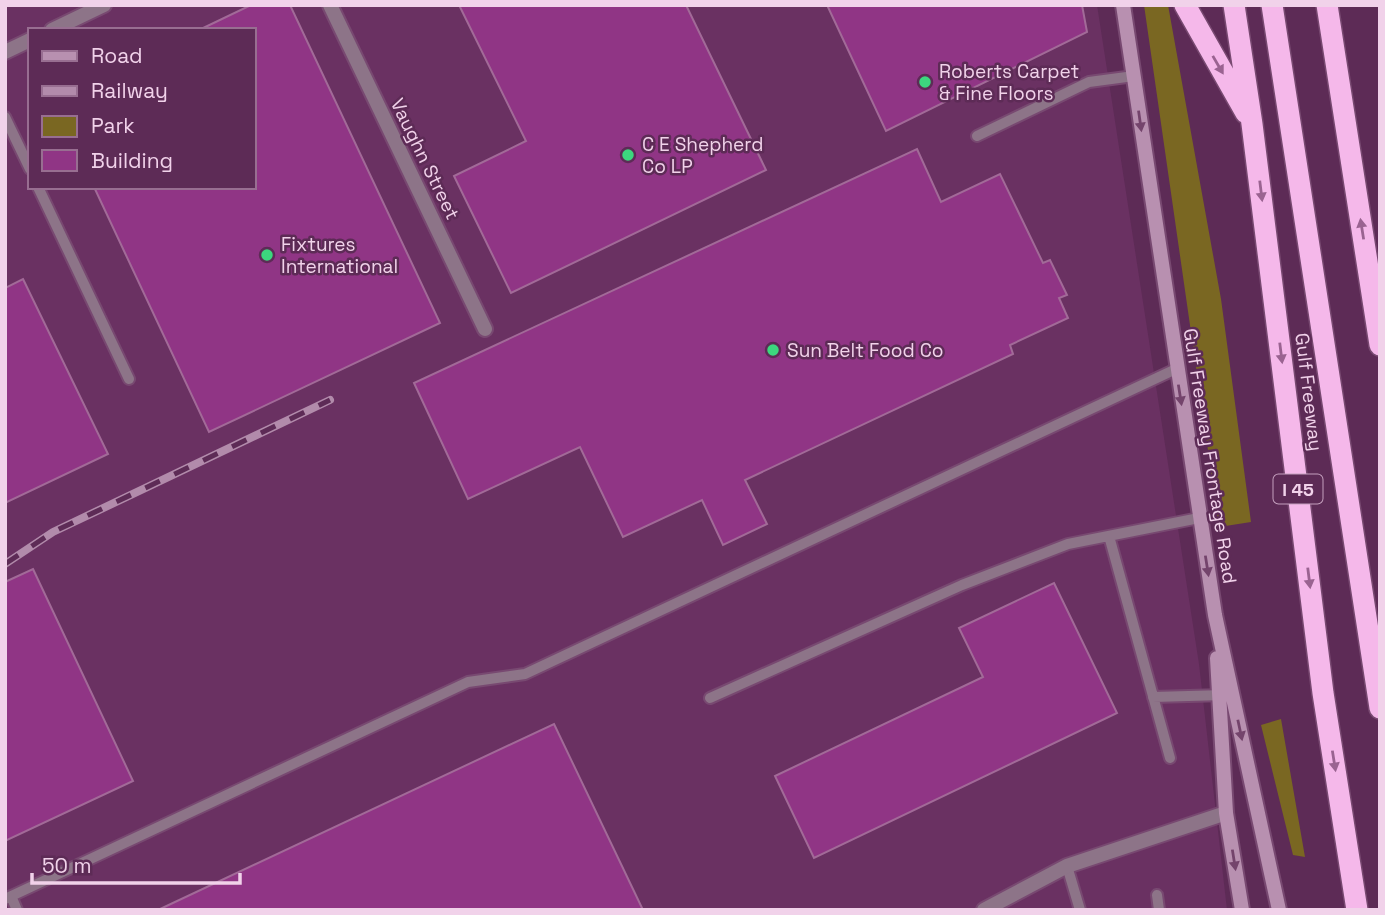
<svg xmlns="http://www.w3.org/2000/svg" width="1385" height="915" font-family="'Space Grotesk',sans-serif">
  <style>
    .built { fill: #6a3162; fill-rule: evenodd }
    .green { fill: #7a6722 }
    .building { fill: #903585; stroke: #a26a98; stroke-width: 2 }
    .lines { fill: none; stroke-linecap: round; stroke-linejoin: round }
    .service-casing { stroke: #784971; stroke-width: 14 }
    .minor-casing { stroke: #784971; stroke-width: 18 }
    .secondary-casing { stroke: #784971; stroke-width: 18 }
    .motorway-casing { stroke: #784971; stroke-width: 24 }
    .service { stroke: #8d7488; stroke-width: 10 }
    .minor { stroke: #8d7488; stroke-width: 14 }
    .secondary { stroke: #b890b0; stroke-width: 14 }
    .motorway { stroke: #f5b8ea; stroke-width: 21 }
    .rail-casing { stroke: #b28bab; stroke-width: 8 }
    .rail { stroke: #5d2b56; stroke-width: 5; stroke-dasharray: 16; stroke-linecap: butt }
    .oneway { fill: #9a6391 }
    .oneway2 { fill: #74446c }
    .poi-dot { fill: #3cd77e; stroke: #5d2b56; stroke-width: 2.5 }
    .labels { text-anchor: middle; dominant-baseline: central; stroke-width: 5; stroke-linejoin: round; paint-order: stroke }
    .shield { fill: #5d2b56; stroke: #c5a0be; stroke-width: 2 }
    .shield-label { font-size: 18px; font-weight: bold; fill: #f1d2ea }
    .poi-label { font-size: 19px; fill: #f1d2ea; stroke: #5d2b56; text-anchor: start }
    .street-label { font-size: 19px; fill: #f1d2ea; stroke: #5d2b56 }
  </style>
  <rect width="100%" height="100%" fill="#5d2b56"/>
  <!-- built -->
  <path class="built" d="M5 5H1097L1199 664 1227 910H5ZM30 30H254V187H30Z"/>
  <!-- green -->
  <path class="green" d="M1144 5H1168L1221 299 1251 522 1219 527Z
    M1281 719 1305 857 1293 855 1261 725Z"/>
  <!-- building -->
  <path class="building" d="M251 5H290L440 323 209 432 94 187H254V30H199Z
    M459 5H686L766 170 511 293 454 176 526 141Z
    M827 5H1082L1087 32 886 131Z
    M917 149 941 202 1000 174 1043 263 1050 260 1067 295 1059 298 1068 318 1010 345 1013 354 745 480 767 524 723 545 702 500 623 537 580 447 468 499 414 383Z
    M23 279 108 454 5 503V288Z
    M33 569 133 781 5 841V582Z
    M1054 583 1117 713 814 858 775 776 983 677 959 628Z
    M554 724 643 910H158Z"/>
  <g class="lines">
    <defs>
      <path id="service" d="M5 117 30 169
        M977 136 1089 82 1134 76
        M38 187 129 379
        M1109 536 1170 758
        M1153 697 1224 695
        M710 698 962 585 1068 544 1199 518
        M1067 866 1080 910
        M1157 895 1159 910
        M11 896 17 910
        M5 899 468 682 525 674 1176 369"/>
      <path id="minor" d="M330 5 485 329
        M52 30 104 5
        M5 52 30 40
        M984 910 1067 866 1226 813"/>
      <path id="secondary" d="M1123 5 1215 615 1279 910
        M1217 658 1226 813 1242 910"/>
      <path id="motorway" d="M1185 5 1246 113
        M1234 5 1252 124 1323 693 1357 910
        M1272 5 1380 708
        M1327 5 1380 345"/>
    </defs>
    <!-- service casing -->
    <use href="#service" class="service-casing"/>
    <!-- minor casing -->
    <use href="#minor" class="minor-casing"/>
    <!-- secondary casing -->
    <use href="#secondary" class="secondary-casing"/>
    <!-- motorway casing -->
    <use href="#motorway" class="motorway-casing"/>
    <!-- service -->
    <use href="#service" class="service"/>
    <!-- minor -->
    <use href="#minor" class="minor"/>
    <!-- secondary -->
    <use href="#secondary" class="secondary"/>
    <!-- motorway -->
    <use href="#motorway" class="motorway"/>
    <defs>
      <path id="rail" d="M5 564 53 532 330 400"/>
    </defs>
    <!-- rail casing -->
    <use href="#rail" class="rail-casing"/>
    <!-- rail -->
    <use href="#rail" class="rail"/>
  </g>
  <!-- one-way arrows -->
  <defs><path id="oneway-solid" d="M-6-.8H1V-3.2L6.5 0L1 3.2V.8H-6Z" transform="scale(1.75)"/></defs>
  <g class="oneway">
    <use href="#oneway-solid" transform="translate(1218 65) rotate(60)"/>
    <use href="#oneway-solid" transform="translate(1261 191) rotate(83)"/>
    <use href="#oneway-solid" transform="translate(1362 229) rotate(-99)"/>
    <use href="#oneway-solid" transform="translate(1281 353) rotate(83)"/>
    <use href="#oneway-solid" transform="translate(1309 578) rotate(83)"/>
    <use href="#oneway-solid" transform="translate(1334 761) rotate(81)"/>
  </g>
  <g class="oneway2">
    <use href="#oneway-solid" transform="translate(1140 121) rotate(82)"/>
    <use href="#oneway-solid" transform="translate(1180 395) rotate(81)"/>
    <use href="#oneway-solid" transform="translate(1207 566) rotate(81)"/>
    <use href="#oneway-solid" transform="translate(1240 730) rotate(78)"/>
    <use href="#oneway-solid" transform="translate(1234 860) rotate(81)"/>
  </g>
  <!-- markers -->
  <g class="poi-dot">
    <circle cx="925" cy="82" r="7"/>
    <circle cx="628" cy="155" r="7"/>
    <circle cx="267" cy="255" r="7"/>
    <circle cx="773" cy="350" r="7"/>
  </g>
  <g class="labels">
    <!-- shield labels -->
    <rect class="shield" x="1273.5" y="474.5" width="49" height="29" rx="5"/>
    <g class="shield-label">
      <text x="1298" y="489">I 45</text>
    </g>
    <!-- poi labels -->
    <g class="poi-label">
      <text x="939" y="71">Roberts Carpet<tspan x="939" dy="22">&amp; Fine Floors</tspan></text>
      <text x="642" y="144">C E Shepherd<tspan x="642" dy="22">Co LP</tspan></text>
      <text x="281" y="244">Fixtures<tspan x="281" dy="22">International</tspan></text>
      <text x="787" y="350">Sun Belt Food Co</text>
    </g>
    <!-- street labels -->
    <g class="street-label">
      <text transform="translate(425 159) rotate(64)">Vaughn Street</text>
      <text transform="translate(1309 392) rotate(83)">Gulf Freeway</text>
      <text transform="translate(1210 456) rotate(81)">Gulf Freeway Frontage Road</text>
    </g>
  </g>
  <!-- border -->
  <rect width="1385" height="915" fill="none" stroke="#f1d2ea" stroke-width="14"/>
  <!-- legend -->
  <rect x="28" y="28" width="228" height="161" fill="#5d2b56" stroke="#986e91" stroke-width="2"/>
  <rect x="42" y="51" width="35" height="10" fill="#b890b0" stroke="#986e91" stroke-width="2"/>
  <text x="91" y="63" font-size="21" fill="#f1d2ea">Road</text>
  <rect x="42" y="86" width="35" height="10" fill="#b28bab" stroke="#986e91" stroke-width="2"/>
  <text x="91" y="98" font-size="21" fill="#f1d2ea">Railway</text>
  <rect x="42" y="116" width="35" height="21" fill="#7a6722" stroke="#986e91" stroke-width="2"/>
  <text x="91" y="133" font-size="21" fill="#f1d2ea">Park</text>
  <rect x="42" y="150" width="35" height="21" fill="#903585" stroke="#986e91" stroke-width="2"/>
  <text x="91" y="168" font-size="21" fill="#f1d2ea">Building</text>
  <!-- scale -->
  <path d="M32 873v10h208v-10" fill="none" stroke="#f1d2ea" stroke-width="3.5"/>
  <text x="42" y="873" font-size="21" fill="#f1d2ea" stroke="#5d2b56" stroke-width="5" paint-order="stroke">50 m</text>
</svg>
